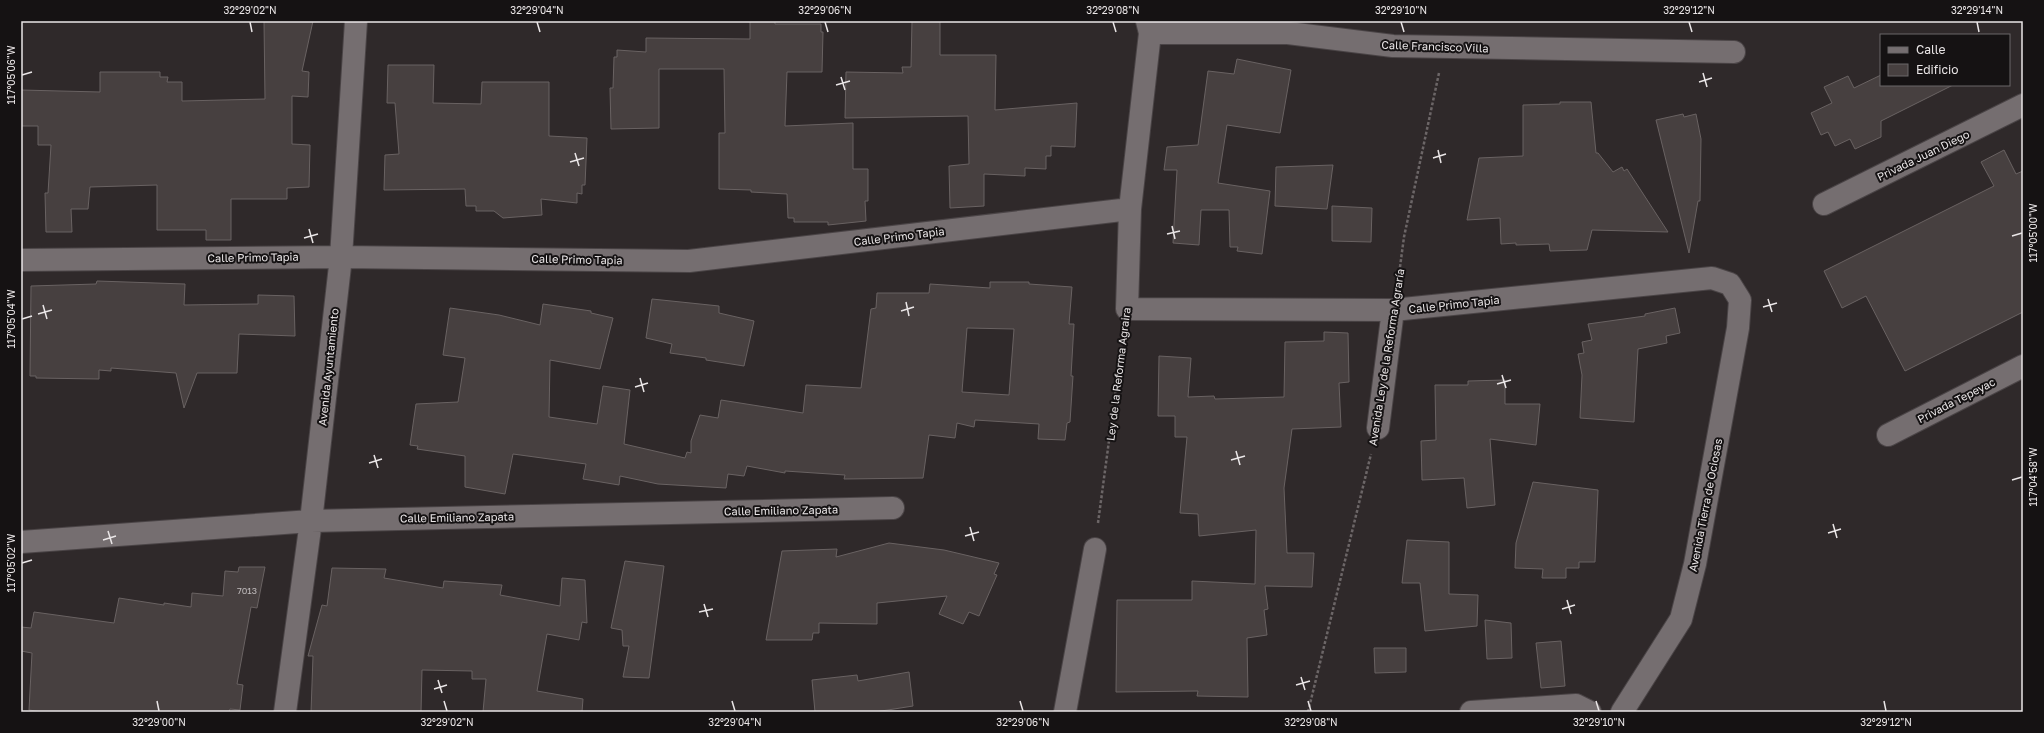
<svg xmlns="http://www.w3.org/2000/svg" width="2044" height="733" font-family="'Golos Text',sans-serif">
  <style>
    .building { fill: #474040; stroke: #696262; fill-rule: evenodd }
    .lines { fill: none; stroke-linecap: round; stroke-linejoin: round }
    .minor-casing { stroke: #4a4446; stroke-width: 24 }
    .path { stroke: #6c6667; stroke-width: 2.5; stroke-dasharray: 3 2; stroke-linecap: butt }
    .minor { stroke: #756e70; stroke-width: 22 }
    .ticks { fill: none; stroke: #eae6e7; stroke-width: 1.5 }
    .labels { text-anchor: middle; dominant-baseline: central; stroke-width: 4; stroke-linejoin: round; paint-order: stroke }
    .number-label { font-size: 9px; fill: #c1bcbd }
    .street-label { font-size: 11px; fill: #eae6e7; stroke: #151213 }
    .neatline { fill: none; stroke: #eae6e7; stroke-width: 1.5 }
    .ticks-label { font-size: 10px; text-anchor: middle; fill: #eae6e7 }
  </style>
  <rect width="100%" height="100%" fill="#2f292a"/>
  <!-- building -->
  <path class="building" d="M264 21H313L302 71 309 72 308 97 292 96V144L310 145 309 187 287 188V199H231V240H206V230H157V185L90 187 88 209H71L72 232H46L45 193H48L51 145H38V126H21V90L100 92V72H160V77H168L167 82H182V101L265 99Z
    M750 21H775V24H821V32H823L822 72H787L785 126 853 123V169H868V201H865L866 221 828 225V222H794V218H788L787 194 751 192V190L719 189V133H725L724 69H659V128L611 129 610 88H613L614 57H617V50L646 52V38L750 39Z
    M912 21H940V55H996L995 110 1077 103 1075 147 1051 146V156H1046V169L1025 168V176L984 174V206L950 208 949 166 969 164 968 116 845 118 846 72 903 73 902 67H911Z
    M1237 59 1291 70 1280 133 1227 125 1218 183 1270 191 1262 254 1237 251 1238 247H1230L1229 210H1201L1199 245 1173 243 1177 170H1164L1167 147 1198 145 1208 71 1234 74Z
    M388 65H434L433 103 481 104 482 82H549V136L587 138 585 185H582V194L577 193V203L541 199 542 215 503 218 494 211H476V206H466L465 189 384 190 385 155 399 154 395 103H387Z
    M1881 75V85H1953L1881 121V137L1855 149 1850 139 1835 146 1828 132 1821 135 1811 113 1832 103 1824 87 1848 76 1854 88Z
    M1560 102H1591L1596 153H1598L1613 172 1622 167 1624 171 1627 169 1668 232 1592 230 1587 250 1550 251 1549 244 1516 245V243L1501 244 1500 218 1467 220 1479 158 1523 156V105L1560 104Z
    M1683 114 1684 117 1696 114 1701 139 1700 201H1698L1689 253 1656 120Z
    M2004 150 2016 174 2023 171V312L1905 371 1866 296 1842 308 1824 271 1994 186 1981 162Z
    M1333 165 1327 209 1275 206 1276 167Z
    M1332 206 1372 208 1371 242 1332 241Z
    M97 281 185 284 184 305 258 304V295L294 296 295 336 239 334 237 373H197L184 408 176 373 111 368V371L99 370V379L36 378V376H30L31 286 96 284Z
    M990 282H1029V284L1072 287 1069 324H1074L1071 376H1073L1070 422 1067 423 1065 440 1038 439 1039 424 975 420 974 427 957 423 955 438 929 435 923 478 844 479 845 475 785 471V473L747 466 744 476 728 474 726 488 658 484 620 476 619 485 583 479 586 464 513 454 505 494 465 487V456L417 449 418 446 410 445 416 404 458 402 465 358 443 355 450 308 499 315 540 325 543 304 591 311V313L613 318 600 369 550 360 549 417 597 424 603 386 630 390 624 444 685 458 687 452 691 453V441L700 415 718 418 721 400 803 413 806 385 861 388 871 309 876 308 877 293H929L930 284 990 288ZM967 328 1014 329 1009 395 962 392Z
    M652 299 719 306V313L754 321 744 366 706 360V358L670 353 672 344 646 338Z
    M1675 308 1680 333 1666 336 1667 343 1638 349 1634 422 1580 418 1582 375 1578 354 1584 353 1582 342 1592 340 1588 324 1645 316V314Z
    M1324 332 1348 333 1349 382 1339 383 1341 427 1292 429 1284 488 1287 553H1314L1312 587 1265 586 1268 609 1264 610 1267 635 1247 638 1248 697 1197 696 1198 691 1116 692 1117 600H1192V581L1255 584 1256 530 1199 536 1198 514 1180 513 1187 437H1175V416H1158L1159 356 1191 358 1188 397 1214 396 1215 399 1284 397 1285 342 1324 341Z
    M1505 380V404H1540L1536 445 1490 439 1495 505 1467 508 1464 478 1422 480 1421 441 1436 440 1435 385H1468V381Z
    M1533 482 1598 490 1595 562H1579V568H1566V578H1542L1543 569 1515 568 1516 543Z
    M1407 540 1449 542V594L1478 595 1477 626 1425 631 1420 583H1402Z
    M889 543 944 550 999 563 994 574 997 575 979 616 969 612 963 624 939 614 947 596 877 603V624L819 623V633H813L812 640H766L782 551 837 549 836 557Z
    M625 561 664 566 649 678 623 677 629 646H623L622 630 611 628Z
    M239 567H265L257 608 251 607 237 684 243 685 240 710 230 709 229 712H43L29 710 32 653 21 651V627L31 628 34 612 114 623 119 598 164 605V603L191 607 192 593 223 596 225 571 238 572Z
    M332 568 386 569 384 578 443 588 444 581 502 585 500 595 560 606 562 578 585 580 587 623 582 622 579 640 547 634 537 691 583 699 582 712H483L486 679H472V671L422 670 421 712H311L313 656H308L322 605 327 606Z
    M1485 620 1511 623 1512 658 1487 659Z
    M1561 641 1565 686 1541 688 1536 643Z
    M1374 648H1406V672L1375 673Z
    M909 672 913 706 875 712H815L812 680 857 675 858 681Z"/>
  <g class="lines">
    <defs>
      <path id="minor" d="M1147 21 1150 33 1130 209 1127 309 1393 310 1712 278 1730 284 1740 300 1738 328 1695 564 1681 619 1622 712
        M1150 33H1288L1393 46 1734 52
        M1824 204 2023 105
        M21 260 341 257 689 261 1130 209
        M1378 428 1393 310
        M1888 435 2023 366
        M21 542 311 521 893 508
        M285 712 311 521 341 257 356 21
        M1065 712 1095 549
        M1471 712 1576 705 1590 712"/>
    </defs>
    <!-- minor casing -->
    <use href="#minor" class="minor-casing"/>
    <!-- path -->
    <path class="path" d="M1398 282 1404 237 1439 73
      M1098 523 1123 336
      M1308 712 1371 454"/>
    <!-- minor -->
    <use href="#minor" class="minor"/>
  </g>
  <!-- ticks -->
  <path class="ticks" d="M250 22 252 32M537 22 540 32M825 22 828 32M1113 22 1116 32M1401 22 1404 32M1689 22 1692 32M1977 22 1979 32M1703 73 1707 87M22 75 32 72M841 77 845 90M1699 82 1712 78M836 85 850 81M1438 150 1441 163M575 153 579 166M1433 158 1446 154M570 162 584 158M1172 226 1175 239M309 229 313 243M1167 234 1180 231M2012 236 2022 233M304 238 318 234M1768 299 1772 312M906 302 909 316M43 305 47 319M1763 307 1777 303M901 311 914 307M38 314 52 310M22 319 32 316M1502 375 1506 388M640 378 644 392M1497 384 1511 380M635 387 648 383M1236 451 1240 465M374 455 378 468M1231 460 1245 456M369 463 382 459M2012 480 2022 477M1833 524 1837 538M970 527 974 541M108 531 112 544M1828 533 1841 529M965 536 979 532M103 540 116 536M22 563 32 560M1567 600 1571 614M704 604 708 617M1562 609 1575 605M699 612 713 609M1301 677 1305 690M438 680 442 693M1296 685 1310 681M434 689 447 685M157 701 159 711M444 701 447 711M732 701 735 711M1020 701 1023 711M1308 701 1311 711M1596 701 1599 711M1884 701 1886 711"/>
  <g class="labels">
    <!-- number labels -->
    <g class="number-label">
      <text x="247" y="590">7013</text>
    </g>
    <!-- street labels -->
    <g class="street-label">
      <text transform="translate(1435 46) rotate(2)">Calle Francisco Villa</text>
      <text transform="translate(1923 155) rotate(-26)">Privada Juan Diego</text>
      <text transform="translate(899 236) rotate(-7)">Calle Primo Tapia</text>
      <text transform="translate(253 257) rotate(-1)">Calle Primo Tapia</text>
      <text transform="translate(577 259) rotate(1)">Calle Primo Tapia</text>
      <text transform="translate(1454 304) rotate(-6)">Calle Primo Tapia</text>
      <text transform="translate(1386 357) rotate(-81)">Avenida Ley de la Reforma Agraría</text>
      <text transform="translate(328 367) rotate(-84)">Avenida Ayuntamiento</text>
      <text transform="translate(1118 374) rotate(-83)">Ley de la Reforma Agraira</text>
      <text transform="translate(1956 400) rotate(-27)">Privada Tepeyac</text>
      <text transform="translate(1705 505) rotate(-79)">Avenida Tierra de Ociosas</text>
      <text transform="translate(781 510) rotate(-1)">Calle Emiliano Zapata</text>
      <text transform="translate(457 517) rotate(-1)">Calle Emiliano Zapata</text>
    </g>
  </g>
  <!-- border -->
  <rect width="2044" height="733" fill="none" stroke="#151213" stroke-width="44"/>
  <!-- legend -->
  <rect x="1880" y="34" width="130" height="52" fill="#151213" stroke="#6a6768"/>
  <rect x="1888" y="47" width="20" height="6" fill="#756e70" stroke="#6a6768"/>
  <text x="1916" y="54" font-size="12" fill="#eae6e7">Calle</text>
  <rect x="1888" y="64" width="20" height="12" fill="#474040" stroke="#6a6768"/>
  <text x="1916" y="74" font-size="12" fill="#eae6e7">Edificio</text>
  <rect x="22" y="22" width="2000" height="689" class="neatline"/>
  <g class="ticks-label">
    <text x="250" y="14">32°29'02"N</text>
    <text x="537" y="14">32°29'04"N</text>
    <text x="825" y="14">32°29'06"N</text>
    <text x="1113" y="14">32°29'08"N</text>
    <text x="1401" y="14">32°29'10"N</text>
    <text x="1689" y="14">32°29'12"N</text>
    <text x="1977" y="14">32°29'14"N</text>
    <text transform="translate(11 75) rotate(-90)" y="4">117°05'06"W</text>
    <text transform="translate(2033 233) rotate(-90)" y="4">117°05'00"W</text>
    <text transform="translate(11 319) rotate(-90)" y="4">117°05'04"W</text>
    <text transform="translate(2033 477) rotate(-90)" y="4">117°04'58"W</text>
    <text transform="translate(11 563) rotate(-90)" y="4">117°05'02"W</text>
    <text x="159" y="726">32°29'00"N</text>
    <text x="447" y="726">32°29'02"N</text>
    <text x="735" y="726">32°29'04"N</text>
    <text x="1023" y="726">32°29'06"N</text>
    <text x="1311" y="726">32°29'08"N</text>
    <text x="1599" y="726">32°29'10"N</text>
    <text x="1886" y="726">32°29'12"N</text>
  </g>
</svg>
